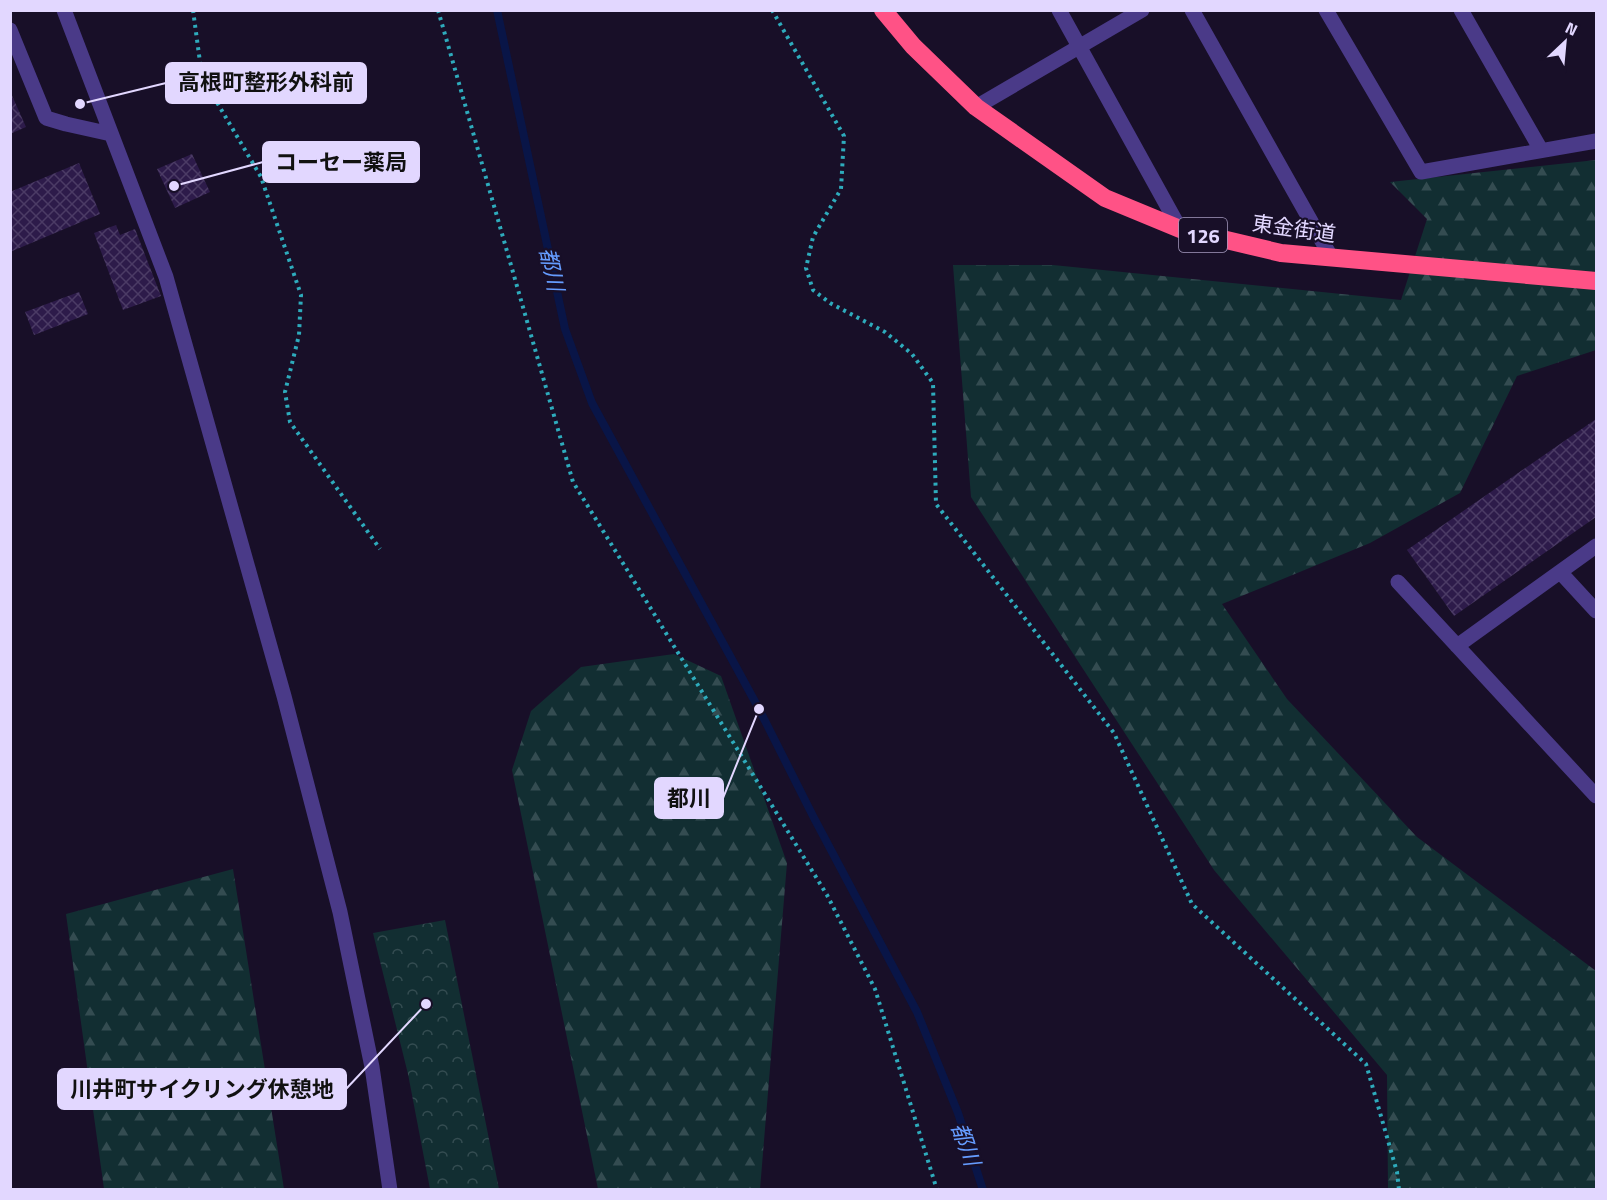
<svg xmlns="http://www.w3.org/2000/svg" width="1607" height="1200" font-family="'Titillium Web','Noto Sans JP',sans-serif">
  <style>
    .forest { fill: url(#forest-firs) }
    .park { fill: url(#park-crowns) }
    .lines { fill: none; stroke-linecap: round; stroke-linejoin: round }
    .stream { stroke: #091547; stroke-width: 8 }
    .building { fill: url(#building-cross-hatch) }
    .path { stroke: #2eabbc; stroke-width: 4; stroke-dasharray: 3 4.5; stroke-linecap: butt }
    .minor { stroke: #4a3a88; stroke-width: 15 }
    .highway { stroke: #ff5286; stroke-width: 18 }
    .labels { text-anchor: middle; dominant-baseline: central; stroke-width: 4.5; stroke-linejoin: round; paint-order: stroke }
    .shield { fill: #180f28; stroke: #a59bbe; stroke-width: 1.5 }
    .shield-label { font-size: 20px; font-weight: bold; fill: #e2d7ff }
    .street-label { font-size: 21px; fill: #e2d7ff; stroke: #180f28 }
    .water-label { font-size: 22px; font-style: italic; fill: #659cff; stroke: #180f28 }
    .leader { fill: none; stroke: #e2d7ff; stroke-width: 2 }
    .callout-dot { fill: #e2d7ff; stroke: #180f28; stroke-width: 2 }
    .callout { fill: #e2d7ff; stroke: #e2d7ff; stroke-width: 2 }
    .callout-label { font-size: 22px; text-anchor: middle; font-weight: bold; fill: #111 }
  </style>
  <defs>
    <pattern id="forest-firs" width="22" height="20" patternUnits="userSpaceOnUse" patternTransform="scale(1.5)"><rect width="22" height="20" fill="#122e32"/><path d="M5 1l3.5 6h-7zM16 11l3.5 6h-7z" fill="#344c51"/></pattern>
    <pattern id="park-crowns" width="20" height="18" patternUnits="userSpaceOnUse" patternTransform="scale(1.5)"><rect width="20" height="18" fill="#122e32"/><path d="M2 6a3 3 0 1 1 6 0M12 15a3 3 0 1 1 6 0" fill="none" stroke="#344c51"/></pattern>
    <pattern id="building-cross-hatch" width="8" height="8" patternUnits="userSpaceOnUse" patternTransform="scale(1.5)"><rect width="8" height="8" fill="#2d1b4a"/><path d="M0 0l8 8M0 8l8-8" fill="none" stroke="#4b3b65"/></pattern>
  </defs>
  <rect width="100%" height="100%" fill="#180f28"/>
  <!-- forest -->
  <path class="forest" d="M1596 160V350L1517 376 1460 493 1370 543 1222 604 1287 699 1417 837 1596 971V1189H1388L1387 1075 1214 870 971 497 953 265H1053L1401 300 1427 219 1390 182Z
    M674 654 721 676 787 863 760 1189H598L512 770 531 711 581 667Z
    M233 869 284 1189H104L66 914Z"/>
  <!-- park -->
  <path class="park" d="M445 920 499 1189H430L408 1074 373 933Z"/>
  <g class="lines">
    <!-- stream -->
    <path class="stream" d="M497 10 565 329 592 403 759 709 814 818 917 1012 958 1113 983 1190"/>
  </g>
  <!-- building -->
  <path class="building" d="M10 91 26 127 10 134Z
    M192 154 210 192 175 208 157 169Z
    M79 163 100 214 10 252V192Z
    M116 225 120 235 135 229 161 296 123 310 94 233Z
    M79 292 88 314 34 335 25 312Z
    M1596 419V517L1454 616 1407 550Z"/>
  <g class="lines">
    <!-- path -->
    <path class="path" d="M193 10 202 77 261 177 301 295 299 335 285 392 290 422 380 549
      M438 10 573 482 827 895 875 989 937 1190
      M772 10 844 136 841 189 813 237 806 268 813 290 830 303 885 332 912 354 933 383 936 504 1114 733 1192 904 1366 1064 1397 1172 1399 1190"/>
    <!-- minor -->
    <path class="minor" d="M64 10 166 277 284 696 340 912 372 1067 390 1190
      M1059 10 1180 229
      M1192 10 1331 257
      M1326 10 1421 172 1596 141
      M1461 10 1541 150
      M10 30 46 118 66 124 111 134
      M976 107 1142 10
      M1561 573 1596 611
      M1398 582 1596 796
      M1457 646 1596 546"/>
    <!-- highway -->
    <path class="highway" d="M883 10 913 46 976 107 1105 198 1180 229 1281 253 1596 281"/>
  </g>
  <g class="labels">
    <!-- shield labels -->
    <rect class="shield" x="1179" y="218" width="48" height="34" rx="4.5"/>
    <g class="shield-label">
      <text x="1203" y="235">126</text>
    </g>
    <!-- street labels -->
    <g class="street-label">
      <text transform="translate(1294 228) rotate(8)">東金街道</text>
    </g>
    <!-- water labels -->
    <g class="water-label">
      <text transform="translate(552 269) rotate(78)">都川</text>
      <text transform="translate(966 1144) rotate(70)">都川</text>
    </g>
  </g>
  <!-- callouts -->
  <path class="leader" d="M80 104L166 83M174 186L263 162M759 709L723 798M426 1004L346 1089"/>
  <g class="callout-dot">
    <circle cx="80" cy="104" r="6"/>
    <circle cx="174" cy="186" r="6"/>
    <circle cx="759" cy="709" r="6"/>
    <circle cx="426" cy="1004" r="6"/>
  </g>
  <g class="callout">
    <rect x="166" y="63" width="200" height="40" rx="6"/>
    <rect x="263" y="142" width="156" height="40" rx="6"/>
    <rect x="655" y="778" width="68" height="40" rx="6"/>
    <rect x="58" y="1069" width="288" height="40" rx="6"/>
  </g>
  <g class="callout-label">
    <text x="266" y="90">高根町整形外科前</text>
    <text x="341" y="170">コーセー薬局</text>
    <text x="689" y="806">都川</text>
    <text x="202" y="1097">川井町サイクリング休憩地</text>
  </g>
  <!-- border -->
  <rect width="1607" height="1200" fill="none" stroke="#e2d7ff" stroke-width="24"/>
  <!-- north arrow -->
  <g transform="translate(1565 42) rotate(26)" stroke="#180f28" stroke-width="4.5" paint-order="stroke">
  <path d="M0-4.5L10 22L0 15L-10 22Z" fill="#e2d7ff"/>
  <text y="-9" font-size="16" font-weight="bold" text-anchor="middle" fill="#e2d7ff">N</text>
  </g>
</svg>
